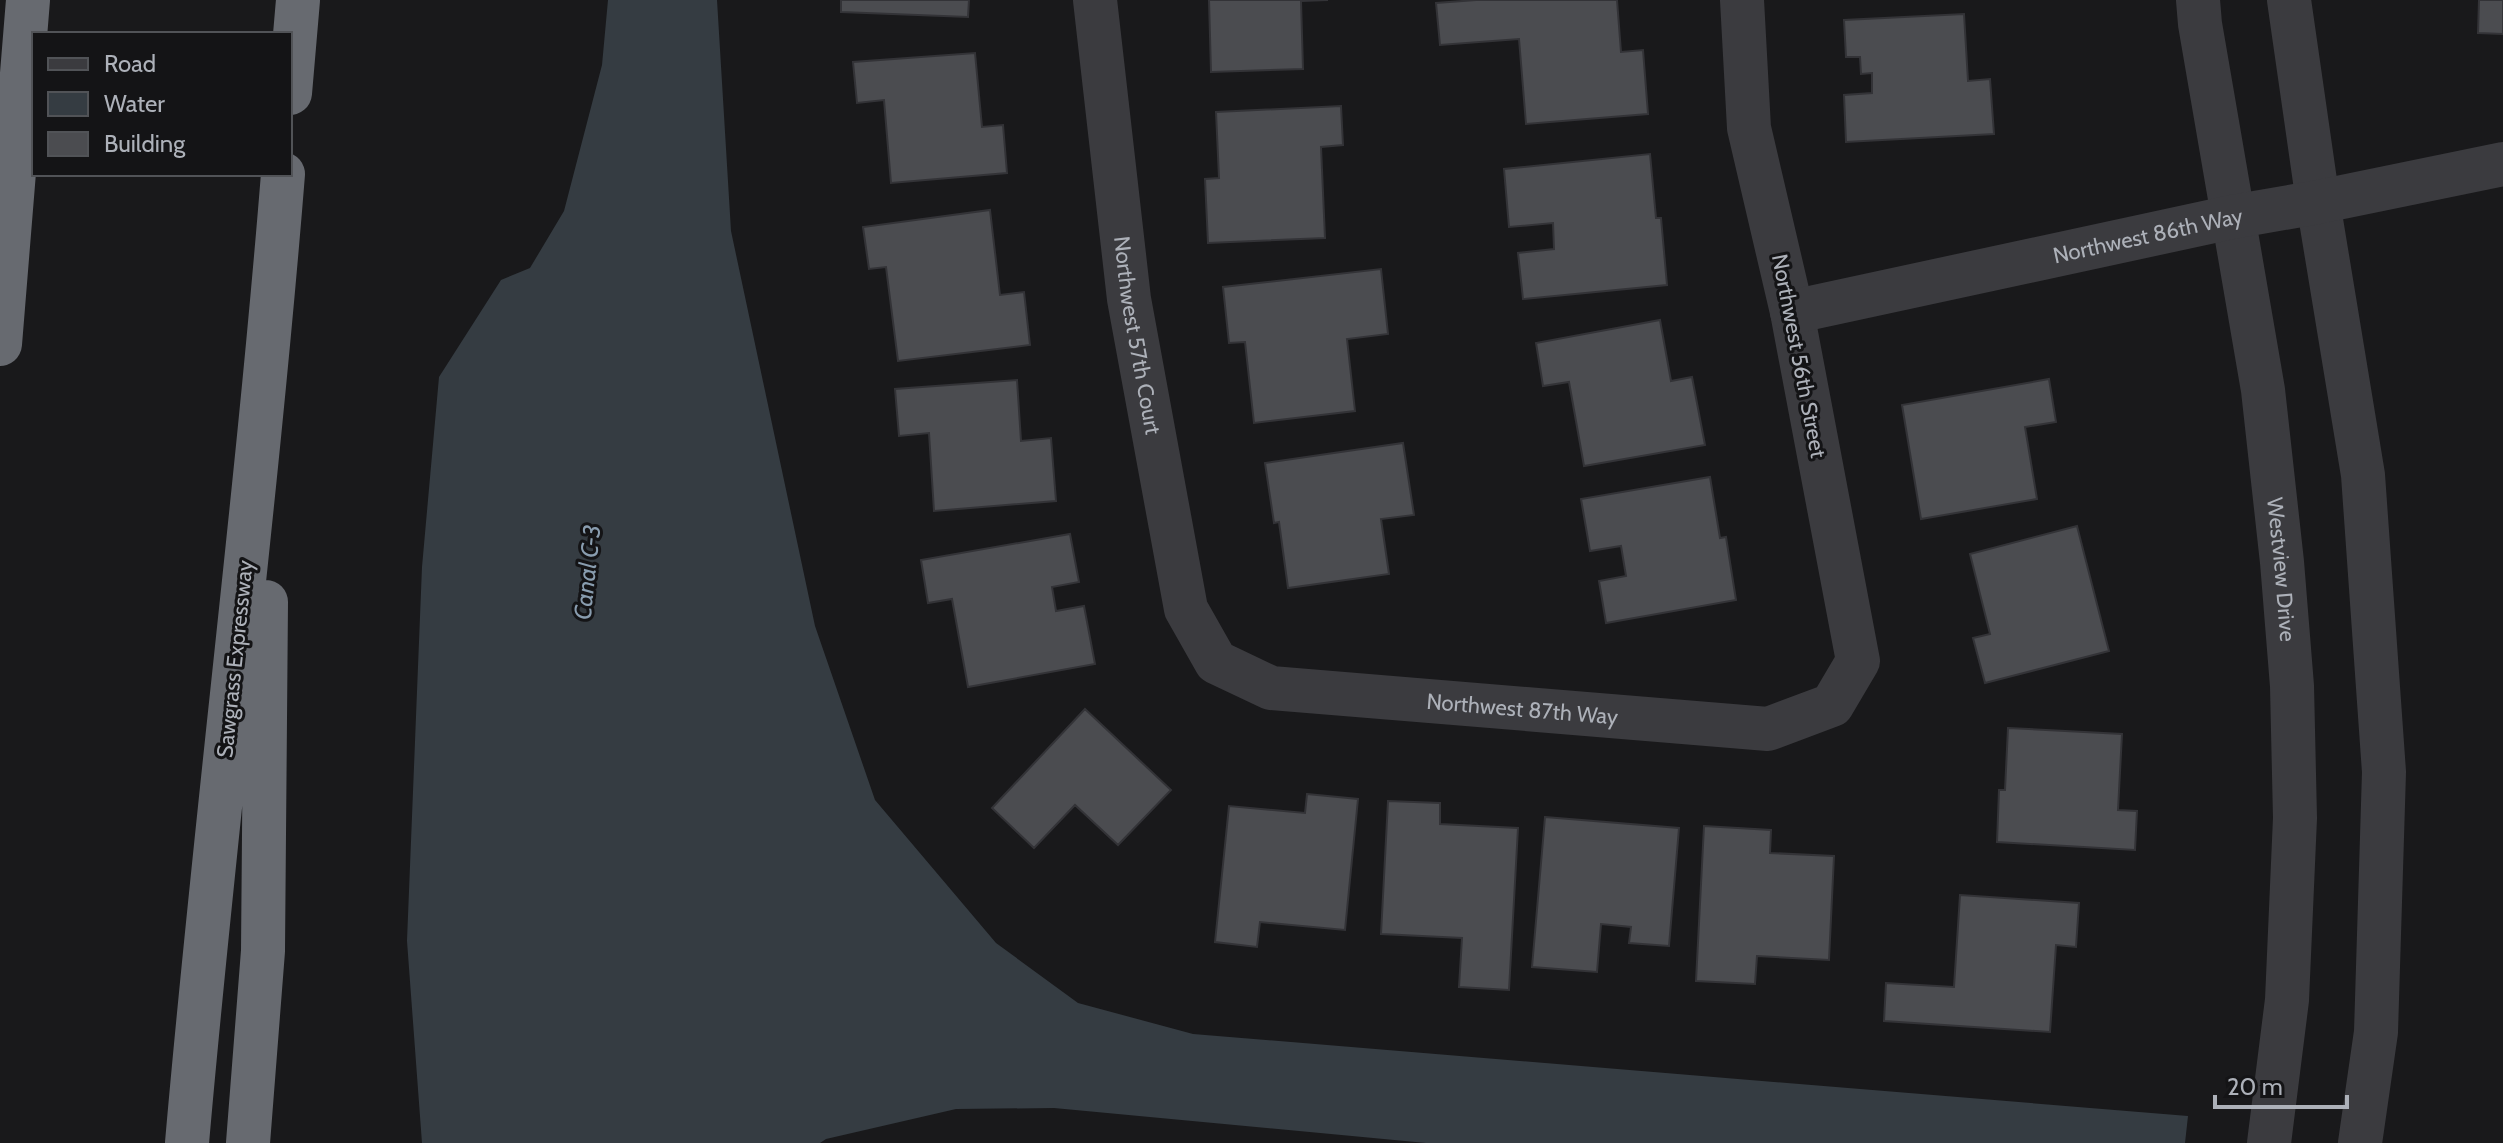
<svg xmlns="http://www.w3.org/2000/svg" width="2503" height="1143" font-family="Cabin,sans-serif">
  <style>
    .water { fill: #353c42 }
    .building { fill: #4b4c50; stroke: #333337; stroke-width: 2 }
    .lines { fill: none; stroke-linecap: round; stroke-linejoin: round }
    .minor { stroke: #3b3b3f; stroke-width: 44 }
    .highway { stroke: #676a70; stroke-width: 44 }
    .labels { text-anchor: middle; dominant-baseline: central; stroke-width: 6; stroke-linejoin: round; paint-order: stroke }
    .street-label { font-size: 22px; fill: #adb1b9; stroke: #141416 }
    .water-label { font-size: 24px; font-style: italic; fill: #899daf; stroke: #141416 }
  </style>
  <rect width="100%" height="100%" fill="#19191b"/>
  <!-- water -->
  <path class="water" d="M608 0H717L731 231 815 626 875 800 996 943 1078 1003 1193 1034 2188 1116 2185 1143H1426L1054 1108 956 1109 826 1139 820 1143H422L407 941 422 567 439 377 501 280 530 268 564 211 602 65Z"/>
  <!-- building -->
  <path class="building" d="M841 0H969L968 17 841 12Z
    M1209 0H1328L1301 1 1303 69 1211 72Z
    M1476 0H1617L1621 52 1643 50 1648 114 1526 124 1519 39 1440 45 1436 3Z
    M2479 0H2503V34L2478 33Z
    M1964 14 1968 81 1990 79 1994 134 1846 142 1844 95 1872 93V73L1861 74 1860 57H1846L1844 20Z
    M975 53 982 127 1003 125 1007 173 891 183 884 100 857 103 853 62Z
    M1341 106 1343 145 1321 147 1325 238 1208 243 1205 179 1219 178 1216 112Z
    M1650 154 1656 218H1661L1667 285 1523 299 1518 253 1554 249 1553 223 1509 227 1504 169Z
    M990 210 1000 295 1024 292 1030 345 898 361 886 267 869 269 863 227Z
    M1381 269 1388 334 1347 339 1355 411 1254 423 1245 342 1229 343 1223 287Z
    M1660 320 1671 381 1692 377 1705 445 1584 466 1569 382 1543 386 1536 343Z
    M2049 379 2056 422 2025 427 2037 499 1921 519 1902 405Z
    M1017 380 1021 441 1051 438 1056 501 934 511 929 433 899 436 895 389Z
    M1403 443 1414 515 1381 519 1389 574 1288 588 1279 522 1274 523 1265 463Z
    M1710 477 1720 538 1726 537 1736 600 1606 623 1599 581 1626 576 1621 546 1590 551 1581 499Z
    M2077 526 2109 651 1985 683 1973 638 1990 634 1970 554Z
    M1070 534 1079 582 1052 587 1056 611 1084 606 1095 664 968 687 952 599 928 603 921 560Z
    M1085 709 1171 790 1118 845 1075 805 1034 848 992 808Z
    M2008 728 2122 734 2118 810 2137 811 2135 850 1997 842 1999 790H2005Z
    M1307 794 1358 799 1345 930 1260 922 1257 947 1215 942 1229 806 1305 813Z
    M1388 801 1440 803V824L1518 828 1509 990 1459 987 1462 938 1381 934Z
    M1545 817 1679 828 1669 946 1629 943 1631 927 1601 924 1597 972 1532 967Z
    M1704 826 1771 830 1770 853 1834 856 1829 960 1757 956 1755 984 1696 981Z
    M1960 895 2079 903 2076 947 2056 945 2050 1032 1884 1021 1886 983 1954 987Z"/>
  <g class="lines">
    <!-- minor -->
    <g class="minor">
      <path id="s1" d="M1095 0 1129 299 1186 609 1216 662 1271 688 1768 729 1832 705 1858 661 1792 312 1749 128 1742 0"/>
      <path id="s2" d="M2198 0 2200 24 2263 390 2282 562 2292 686 2295 818 2287 1000 2269 1143"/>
      <path d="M2289 0 2318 202 2363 475 2384 772 2376 1032 2360 1143"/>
      <path id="s3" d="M1792 312 2232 217 2318 202 2503 164"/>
    </g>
    <!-- highway -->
    <path class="highway" d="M290 93 298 0
      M0 344 28 0
      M187 1143C215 820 257 498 283 174
      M248 1143 263 951 266 602"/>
  </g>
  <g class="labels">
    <!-- street labels -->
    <g class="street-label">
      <text stroke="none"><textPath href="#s3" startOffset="364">Northwest 86th Way</textPath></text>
      <text stroke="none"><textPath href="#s1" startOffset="338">Northwest 57th Court</textPath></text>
      <text transform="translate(1799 356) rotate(79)">Northwest 56th Street</text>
      <text stroke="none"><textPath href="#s2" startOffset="576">Westview Drive</textPath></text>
      <text transform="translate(235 659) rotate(-84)">Sawgrass Expressway</text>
      <text stroke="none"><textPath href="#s1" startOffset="990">Northwest 87th Way</textPath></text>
    </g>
    <!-- water labels -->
    <g class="water-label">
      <text transform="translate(587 572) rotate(-84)">Canal C-3</text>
    </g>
  </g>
  <!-- legend -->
  <rect x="32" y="32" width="260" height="144" fill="#141416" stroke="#515357" stroke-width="2"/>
  <rect x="48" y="58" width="40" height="12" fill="#3b3b3f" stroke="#515357" stroke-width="2"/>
  <text x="104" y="72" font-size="24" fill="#adb1b9">Road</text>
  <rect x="48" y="92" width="40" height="24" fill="#353c42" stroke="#515357" stroke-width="2"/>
  <text x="104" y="112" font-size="24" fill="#adb1b9">Water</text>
  <rect x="48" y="132" width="40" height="24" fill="#4b4c50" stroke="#515357" stroke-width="2"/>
  <text x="104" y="152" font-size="24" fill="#adb1b9">Building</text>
  <!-- scale -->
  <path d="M2215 1095v12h132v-12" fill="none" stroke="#adb1b9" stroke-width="4"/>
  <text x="2227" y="1095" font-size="24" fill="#adb1b9" stroke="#141416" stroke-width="6" paint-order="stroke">20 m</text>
</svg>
